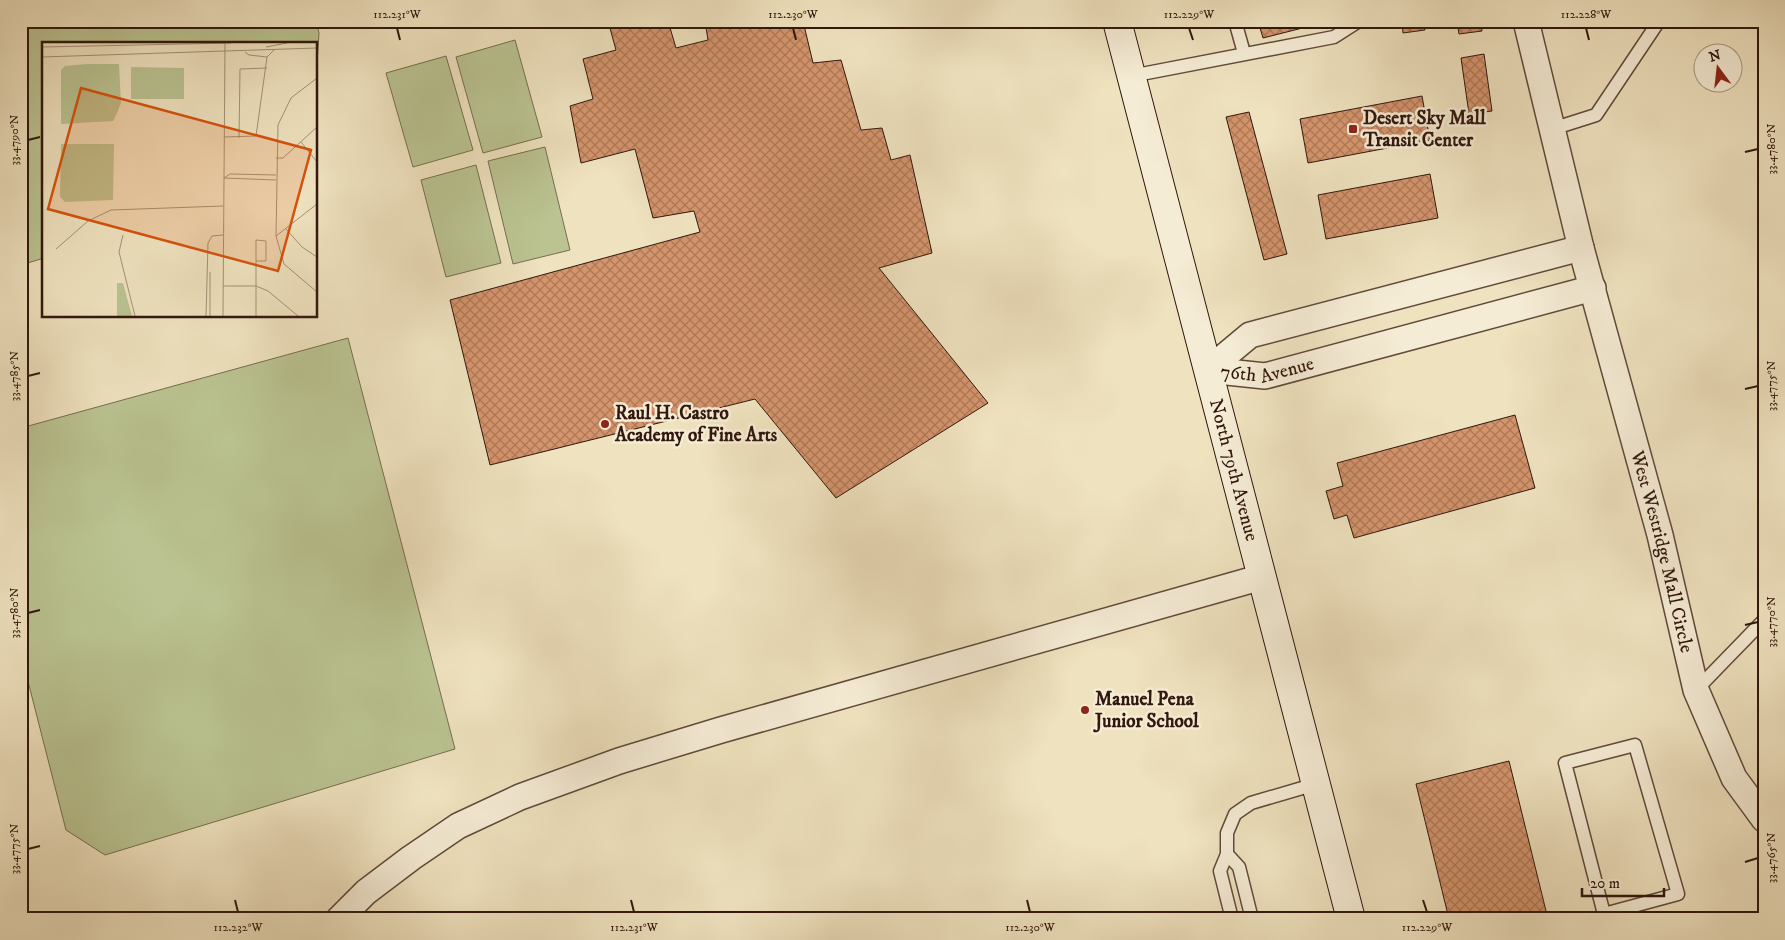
<svg xmlns="http://www.w3.org/2000/svg" width="1785" height="940" font-family="'IM FELL DW Pica',serif">
  <style>
    .grass { fill: #bac391; stroke: #766d4f }
    .building { fill: url(#building-cross-hatch); stroke: #31170d }
    .lines { fill: none; stroke-linecap: round; stroke-linejoin: round }
    .lane-casing { stroke: #604a3a; stroke-width: 15 }
    .street-casing { stroke: #604a3a; stroke-width: 28 }
    .secondary-casing { stroke: #31170d; stroke-width: 30 }
    .path { stroke: #31170d; stroke-width: 3; stroke-dasharray: 1 2.5; stroke-linecap: butt }
    .lane { stroke: #f5ecd5; stroke-width: 12 }
    .street { stroke: #f5ecd5; stroke-width: 25 }
    .secondary { stroke: #f5ecd5; stroke-width: 28 }
    .ticks { fill: none; stroke: #31170d; stroke-width: 2 }
    .poi-dot { fill: #8f2418; stroke: #f5ecd5; stroke-width: 2 }
    .labels { text-anchor: middle; dominant-baseline: central; stroke-width: 5; stroke-linejoin: round; paint-order: stroke }
    .poi-label { font-size: 19px; font-weight: bold; fill: #31170d; stroke: #f5ecd5; text-anchor: start }
    .street-label { font-size: 19px; fill: #31170d; stroke: #f5ecd5 }
    .inset-road { fill: none; stroke: #a39178; stroke-width: 1 }
    .view { fill: #d6520c; fill-opacity: 0.15; stroke: #d6520c; stroke-width: 2.5 }
    .inset-edge { fill: none; stroke: #31170d; stroke-width: 2.5 }
    .neatline { fill: none; stroke: #31170d; stroke-width: 2 }
    .ticks-label { font-size: 12px; text-anchor: middle; fill: #31170d }
  </style>
  <defs>
    <pattern id="building-cross-hatch" width="8" height="8" patternUnits="userSpaceOnUse" patternTransform="scale(1.25)"><rect width="8" height="8" fill="#d4946c"/><path d="M0 0l8 8M0 8l8-8" fill="none" stroke="#ad7857"/></pattern>
  </defs>
  <rect width="100%" height="100%" fill="#efe2bf"/>
  <filter id="stains"><feTurbulence type="fractalNoise" baseFrequency=".004" numOctaves="4"/><feColorMatrix values="0 0 0 0 .2 0 0 0 0 .09 0 0 0 0 .02 0 0 0 .5 -.17"/></filter>
  <radialGradient id="worn" r=".72"><stop offset=".6" stop-color="#630" stop-opacity="0"/><stop offset="1" stop-color="#630" stop-opacity=".3"/></radialGradient>
  <!-- grass -->
  <path class="grass" d="M21 21H316L319 33 316 78V44H44V258L21 265Z
    M515 40 542 137 483 153 456 57Z
    M446 56 473 150 413 167 386 73Z
    M545 147 570 250 513 264 488 161Z
    M476 165 501 263 446 277 421 180Z
    M348 338 455 749 105 855 66 830 21 654V428Z"/>
  <!-- building -->
  <path class="building" d="M608 21H668L676 48 708 40 705 21H803L813 63 841 60 861 130 882 128 891 160 910 155 932 253 879 268 988 403 836 498 755 399 490 465 450 300 700 232 694 211 653 218 635 149 581 163 570 106 593 99 583 59 616 50Z
    M1258 21H1330L1263 38Z
    M1402 21H1424L1425 30 1403 33Z
    M1457 21H1481L1482 31 1459 34Z
    M1484 54 1492 111 1469 114 1461 58Z
    M1422 96 1430 140 1308 163 1300 119Z
    M1249 112 1287 254 1264 260 1226 117Z
    M1430 174 1438 218 1326 239 1318 195Z
    M1515 415 1535 488 1354 538 1347 515 1334 519 1326 491 1343 486 1337 463Z
    M1509 761 1548 919H1449L1416 784Z"/>
  <g class="lines">
    <defs>
      <path id="lane" d="M1235 21 1244 53
        M1131 76 1334 37 1359 21
        M1552 129 1596 115 1659 21
        M1696 690 1764 620
        M1227 854 1239 867 1252 919
        M1604 914 1678 894 1635 745 1565 763 1604 914 1605 919
        M1232 919 1220 871 1227 854V833L1235 814 1251 803 1316 784"/>
      <g id="street">
        <path id="s1" d="M1526 21 1581 248 1660 535 1696 690 1734 778 1764 819"/>
        <path d="M1208 370 1250 335 1581 248"/>
        <path id="s2" d="M1208 370 1265 376 1593 288"/>
        <path d="M339 919 366 892 411 858 458 826 520 797 619 761 721 730 1262 577"/>
      </g>
      <g id="secondary">
        <path id="s3" d="M1117 21 1351 919"/>
      </g>
    </defs>
    <!-- lane casing -->
    <use href="#lane" class="lane-casing"/>
    <!-- street casing -->
    <use href="#street" class="street-casing"/>
    <!-- secondary casing -->
    <use href="#secondary" class="secondary-casing"/>
    <!-- path -->
    <path class="path" d="M1763 566H1764"/>
    <!-- lane -->
    <use href="#lane" class="lane"/>
    <!-- street -->
    <use href="#street" class="street"/>
    <!-- secondary -->
    <use href="#secondary" class="secondary"/>
  </g>
  <!-- ticks -->
  <path class="ticks" d="M397 28 400 40M793 28 796 40M1189 28 1193 40M1586 28 1589 40M28 140 40 137M1745 152 1758 149M28 376 40 373M1745 389 1758 386M28 613 40 610M1745 625 1758 622M28 849 40 846M1745 862 1758 858M235 900 238 912M631 900 634 912M1027 900 1030 912M1423 900 1427 912"/>
  <!-- markers -->
  <g class="poi-dot">
    <rect x="1348" y="124" width="10" height="10" rx="2.5"/>
    <circle cx="605" cy="424" r="5"/>
    <circle cx="1085" cy="710" r="5"/>
  </g>
  <g class="labels">
    <!-- poi labels -->
    <g class="poi-label">
      <text x="1363" y="118">Desert Sky Mall<tspan x="1363" dy="22">Transit Center</tspan></text>
      <text x="615" y="413">Raul H. Castro<tspan x="615" dy="22">Academy of Fine Arts</tspan></text>
      <text x="1095" y="699">Manuel Pena<tspan x="1095" dy="22">Junior School</tspan></text>
    </g>
    <!-- street labels -->
    <g class="street-label">
      <text stroke="none"><textPath href="#s2" startOffset="60">76th Avenue</textPath></text>
      <text stroke="none"><textPath href="#s3" startOffset="464">North 79th Avenue</textPath></text>
      <text stroke="none"><textPath href="#s1" startOffset="548">West Westridge Mall Circle</textPath></text>
    </g>
  </g>
  <!-- overview -->
  <g transform="translate(42 42)">
    <rect width="275" height="275" fill="#efe2bf"/>
    <path d="M45 22H77L79 61 75 71 71 79 19 82V28L23 24ZM89 25 142 26V57H89ZM19 102H72L71 158 23 160 18 155Z" fill="#bac391"/>
    <path d="M75 241H81L90 274H75Z" fill="#bac391"/>
    <path class="inset-road" d="M0 5 189 1M224 5 245 1M203 10 207 13 225 15M0 15 275 6M275 36 249 56 236 83 234 194 242 222 275 250M182 95 214 94 225 15 232 8M197 96 198 27 225 26M259 100 275 120M234 116H241L275 85M182 136 188 132 234 133M182 136 234 138M244 187 260 205 275 215M81 193 77 210 93 274M234 194 275 162M14 207 46 179 69 168 181 164M181 244H214V198L224 199V219H214M164 274 166 201 170 194 181 193M168 274V230M181 274 183 1M214 274V244L226 249 256 274"/>
    <path class="view" d="M39 46 269 108 236 229 6 167Z"/>
    <rect width="275" height="275" class="inset-edge"/>
  </g>
  <!-- margin -->
  <rect width="1785" height="940" fill="none" stroke="#efe2bf" stroke-width="55"/>
  <!-- north arrow -->
  <g transform="translate(1718 68) rotate(345)"><circle r="24" fill="#f5ecd5" stroke="#a79785"/>
  <path d="M0-4L9 19L0 12L-9 19Z" fill="#8f2418"/>
  <text y="-8" font-size="14" font-weight="bold" text-anchor="middle" fill="#31170d">N</text>
  </g>
  <!-- scale -->
  <path d="M1582 888v8h82v-8" fill="none" stroke="#31170d" stroke-width="2.5"/>
  <text x="1590" y="888" font-size="15" fill="#31170d" stroke="#f5ecd5" stroke-width="4" paint-order="stroke">20 m</text>
  <rect x="28" y="28" width="1730" height="884" class="neatline"/>
  <g class="ticks-label">
    <text x="397" y="18">112.231°W</text>
    <text x="793" y="18">112.230°W</text>
    <text x="1189" y="18">112.229°W</text>
    <text x="1586" y="18">112.228°W</text>
    <text transform="translate(14 140) rotate(-90)" y="4">33.4790°N</text>
    <text transform="translate(1771 149) rotate(-90)" y="4">33.4780°N</text>
    <text transform="translate(14 376) rotate(-90)" y="4">33.4785°N</text>
    <text transform="translate(1771 386) rotate(-90)" y="4">33.4775°N</text>
    <text transform="translate(14 613) rotate(-90)" y="4">33.4780°N</text>
    <text transform="translate(1771 622) rotate(-90)" y="4">33.4770°N</text>
    <text transform="translate(14 849) rotate(-90)" y="4">33.4775°N</text>
    <text transform="translate(1771 858) rotate(-90)" y="4">33.4765°N</text>
    <text x="238" y="931">112.232°W</text>
    <text x="634" y="931">112.231°W</text>
    <text x="1030" y="931">112.230°W</text>
    <text x="1427" y="931">112.229°W</text>
  </g>
  <rect width="100%" height="100%" filter="url(#stains)"/>
  <rect width="100%" height="100%" fill="url(#worn)"/>
</svg>
